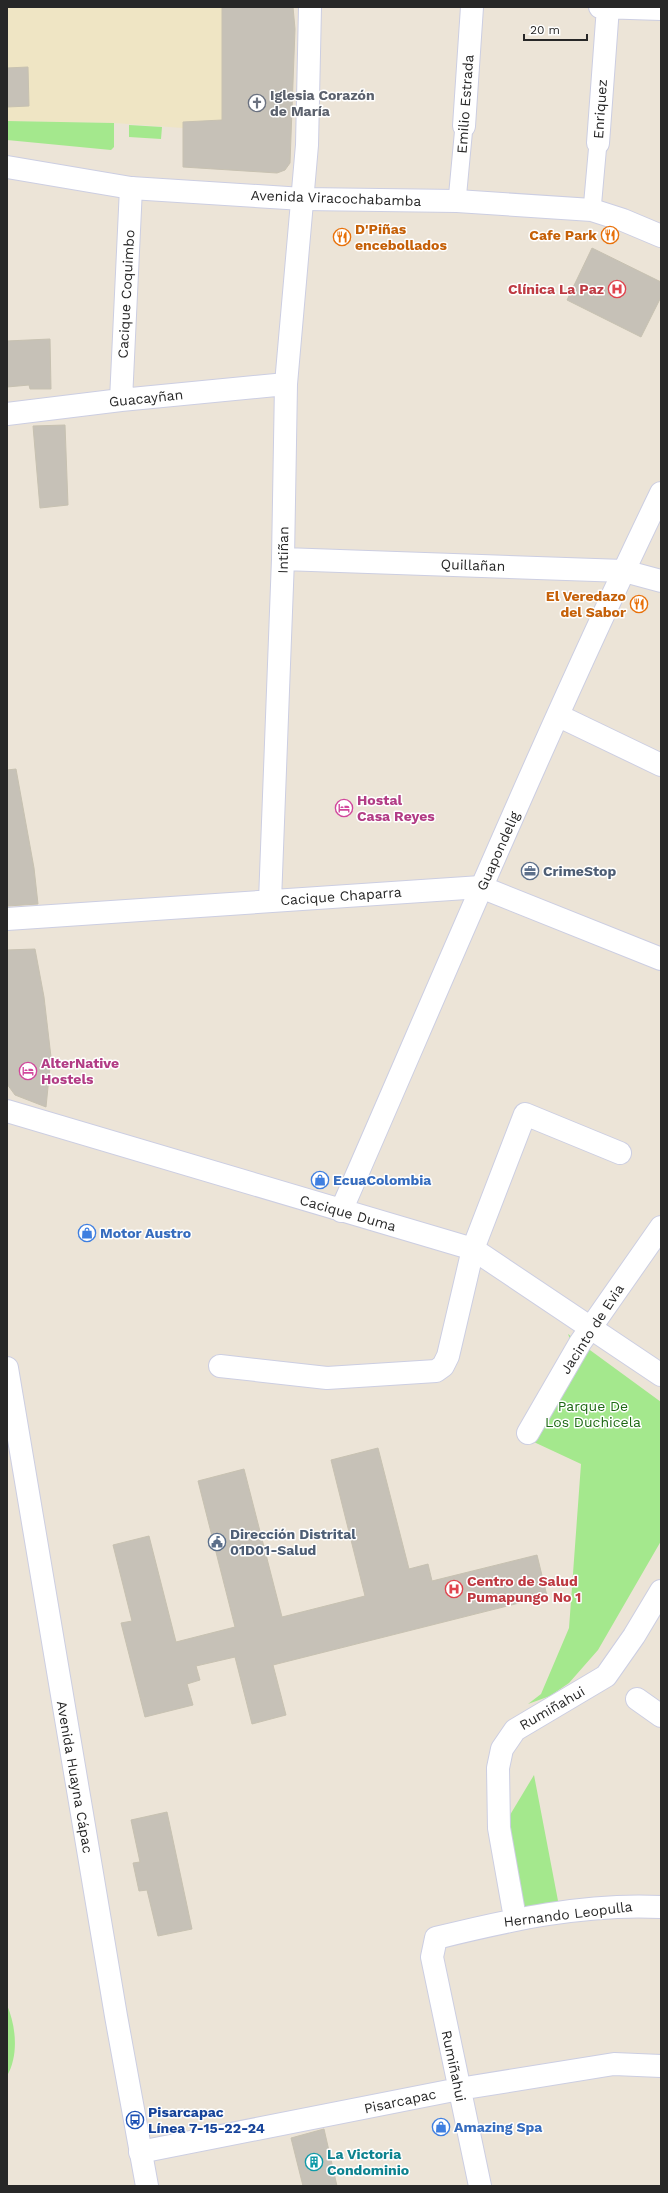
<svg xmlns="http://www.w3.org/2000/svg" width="668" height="2193" font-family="'Work Sans',sans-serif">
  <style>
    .education { fill: #efe5c4 }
    .green { fill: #a4e88d }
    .building { fill: #c6c1b7; stroke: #c7c1b1 }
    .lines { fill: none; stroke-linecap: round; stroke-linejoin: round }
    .pedestrian-casing { stroke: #cccee2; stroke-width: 19 }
    .minor-casing { stroke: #cccee2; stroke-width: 24 }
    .tertiary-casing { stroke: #cccee2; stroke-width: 24 }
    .pedestrian { stroke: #fff; stroke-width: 17 }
    .minor { stroke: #fff; stroke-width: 22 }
    .tertiary { stroke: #fff; stroke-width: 22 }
    .labels { text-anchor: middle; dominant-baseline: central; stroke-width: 3; stroke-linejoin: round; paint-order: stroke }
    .worship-label { font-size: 14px; font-weight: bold; fill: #5b616d; stroke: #fff; text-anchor: start }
    .street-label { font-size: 14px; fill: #272727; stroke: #fff }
    .food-label { font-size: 14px; font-weight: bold; fill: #c56008; stroke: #fff; text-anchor: end }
    .health-label { font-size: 14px; font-weight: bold; fill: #be3a42; stroke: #fff; text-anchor: end }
    .hotel-label { font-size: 14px; font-weight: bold; fill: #b23c85; stroke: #fff; text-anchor: start }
    .service-label { font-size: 14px; font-weight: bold; fill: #4e5e75; stroke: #fff; text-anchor: start }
    .shop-label { font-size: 14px; font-weight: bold; fill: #366cbe; stroke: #fff; text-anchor: start }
    .park-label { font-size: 14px; fill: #1d6913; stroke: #fff }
    .transit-label { font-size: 14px; font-weight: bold; fill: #164399; stroke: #fff; text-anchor: start }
    .culture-label { font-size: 14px; font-weight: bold; fill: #0d838f; stroke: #fff; text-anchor: start }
  </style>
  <rect width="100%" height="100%" fill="#ece4d7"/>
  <!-- education -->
  <path class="education" d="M7 7H222V120L183 122V128L114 123 7 121Z"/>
  <!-- green -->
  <path class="green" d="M7 121 114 123V147L111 150 7 140Z
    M129 125 162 127 161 139 129 137Z
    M568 1334 661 1402V1541L598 1650 569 1683 550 1696 528 1704 541 1694 569 1628 581 1464 521 1436 570 1339Z
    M534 1775 559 1906 526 1908 523 1904 507 1820Z
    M7 2005C16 2026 19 2055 7 2076Z"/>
  <!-- building -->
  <path class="building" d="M222 7H293L295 29 290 163 285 170 277 173 183 167V122L222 120Z
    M28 67 29 106 7 107V68Z
    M592 248 661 282V297L641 337 567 300Z
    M50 339 51 389H30L29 385 7 387V341Z
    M65 425 68 505 40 508 33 426Z
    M16 769 34 868 38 904 7 906V770Z
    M35 949 44 997 51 1057 46 1107 15 1095 7 1084V950Z
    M378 1448 409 1569 428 1564 432 1581 537 1555 547 1596 273 1665 286 1715 252 1724 235 1657 196 1666 200 1680 187 1684 193 1705 145 1717 121 1623 132 1621 113 1545 149 1536 176 1642 235 1627 198 1481 244 1469 282 1617 365 1596 331 1460Z
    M167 1812 192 1929 158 1936 147 1890 139 1891 133 1863 140 1862 131 1820Z
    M324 2129 337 2186H303L291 2138Z"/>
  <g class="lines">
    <defs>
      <path id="pedestrian" d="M457 201 464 126
        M592 210 598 143"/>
      <path id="minor" d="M600 7 661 9
        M464 126 472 7
        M598 143 608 7
        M121 400 131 188
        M7 414 121 400 286 384
        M283 559 624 571 661 581
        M559 716 661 765
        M270 901 283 559 286 384 307 145 310 7
        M7 919 481 887 661 959
        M220 1366 327 1378 436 1371 443 1366 448 1356 473 1249 525 1114 620 1153
        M528 1433 580 1343 661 1227
        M637 1699 661 1716
        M515 1918 499 1828 498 1768 502 1749 515 1730 606 1676 634 1636 661 1591
        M140 2152 459 2089 614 2064 661 2066
        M480 2186 432 1957 436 1938C509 1920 585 1903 661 1907"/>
      <path id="tertiary" d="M7 167 131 188 303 199 457 201 592 210 623 220 661 236
        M7 1111 473 1249 661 1375
        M341 1211C446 971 547 729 661 493
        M7 1368 116 2016 147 2186"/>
    </defs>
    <!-- pedestrian casing -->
    <use href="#pedestrian" class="pedestrian-casing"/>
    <!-- minor casing -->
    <use href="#minor" class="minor-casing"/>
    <!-- tertiary casing -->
    <use href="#tertiary" class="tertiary-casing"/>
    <!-- pedestrian -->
    <use href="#pedestrian" class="pedestrian"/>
    <!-- minor -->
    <use href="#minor" class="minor"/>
    <!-- tertiary -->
    <use href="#tertiary" class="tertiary"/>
  </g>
  <!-- icons -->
  <defs>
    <symbol id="church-ring" viewBox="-11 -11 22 22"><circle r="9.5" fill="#fff" stroke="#6b7280" stroke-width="1.5"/><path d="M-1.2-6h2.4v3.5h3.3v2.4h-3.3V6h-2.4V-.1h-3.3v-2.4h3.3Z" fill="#6b7280"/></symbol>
    <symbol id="restaurant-ring" viewBox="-11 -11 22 22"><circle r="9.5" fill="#fff" stroke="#e8710a" stroke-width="1.5"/><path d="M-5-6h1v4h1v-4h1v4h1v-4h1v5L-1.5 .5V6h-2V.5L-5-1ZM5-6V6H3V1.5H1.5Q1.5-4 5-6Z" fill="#e8710a"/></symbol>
    <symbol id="hospital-ring" viewBox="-11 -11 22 22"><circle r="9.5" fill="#fff" stroke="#e0444e" stroke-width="1.5"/><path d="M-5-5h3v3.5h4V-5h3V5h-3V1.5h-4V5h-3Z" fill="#e0444e"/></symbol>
    <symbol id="hotel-ring" viewBox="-11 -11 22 22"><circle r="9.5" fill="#fff" stroke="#d1479c" stroke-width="1.5"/><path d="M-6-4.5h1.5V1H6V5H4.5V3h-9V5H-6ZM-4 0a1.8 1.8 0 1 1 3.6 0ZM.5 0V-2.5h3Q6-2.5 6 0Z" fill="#d1479c"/></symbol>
    <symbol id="office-ring" viewBox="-11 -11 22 22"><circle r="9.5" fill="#fff" stroke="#5c6f8a" stroke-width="1.5"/><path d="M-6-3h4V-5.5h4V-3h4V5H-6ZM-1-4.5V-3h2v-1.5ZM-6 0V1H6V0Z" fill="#5c6f8a"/></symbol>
    <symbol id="shop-ring" viewBox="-11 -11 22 22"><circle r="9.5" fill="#fff" stroke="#3f7fe0" stroke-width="1.5"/><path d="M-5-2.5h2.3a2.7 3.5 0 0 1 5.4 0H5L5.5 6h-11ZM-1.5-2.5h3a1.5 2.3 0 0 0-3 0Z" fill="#3f7fe0"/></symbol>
    <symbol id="civic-ring" viewBox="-11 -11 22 22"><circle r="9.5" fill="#fff" stroke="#5c6f8a" stroke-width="1.5"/><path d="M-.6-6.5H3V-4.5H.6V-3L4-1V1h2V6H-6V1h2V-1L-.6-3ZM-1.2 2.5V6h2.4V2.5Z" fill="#5c6f8a"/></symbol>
    <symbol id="bus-ring" viewBox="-11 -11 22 22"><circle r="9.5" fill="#fff" stroke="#1a4fb4" stroke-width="1.5"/><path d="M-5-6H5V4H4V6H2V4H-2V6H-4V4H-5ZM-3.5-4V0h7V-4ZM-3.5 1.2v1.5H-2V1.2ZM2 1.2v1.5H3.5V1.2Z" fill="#1a4fb4"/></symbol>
    <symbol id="building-ring" viewBox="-11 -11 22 22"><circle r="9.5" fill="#fff" stroke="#0f9aa8" stroke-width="1.5"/><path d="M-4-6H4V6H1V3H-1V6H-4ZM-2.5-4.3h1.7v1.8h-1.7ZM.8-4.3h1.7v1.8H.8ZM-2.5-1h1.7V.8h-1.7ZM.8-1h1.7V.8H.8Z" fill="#0f9aa8"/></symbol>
  </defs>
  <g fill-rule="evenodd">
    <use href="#church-ring" x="247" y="93" width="20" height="20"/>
    <use href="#restaurant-ring" x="600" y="225" width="20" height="20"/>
    <use href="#restaurant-ring" x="332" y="227" width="20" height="20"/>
    <use href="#hospital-ring" x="607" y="279" width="20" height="20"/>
    <use href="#restaurant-ring" x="629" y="594" width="20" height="20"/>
    <use href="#hotel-ring" x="334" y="798" width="20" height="20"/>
    <use href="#office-ring" x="520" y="861" width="20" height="20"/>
    <use href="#hotel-ring" x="18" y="1061" width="20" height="20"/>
    <use href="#shop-ring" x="310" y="1170" width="20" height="20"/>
    <use href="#shop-ring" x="77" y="1223" width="20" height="20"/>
    <use href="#civic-ring" x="207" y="1532" width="20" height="20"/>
    <use href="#hospital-ring" x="444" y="1579" width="20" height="20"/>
    <use href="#bus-ring" x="125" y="2110" width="20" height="20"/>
    <use href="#shop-ring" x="431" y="2117" width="20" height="20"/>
    <use href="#building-ring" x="304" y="2152" width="20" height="20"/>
  </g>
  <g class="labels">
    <!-- worship labels -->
    <g class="worship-label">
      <text x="270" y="95">Iglesia Corazón<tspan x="270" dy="16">de María</tspan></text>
    </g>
    <!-- street labels -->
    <g class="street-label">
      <text transform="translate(465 104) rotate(-86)">Emilio Estrada</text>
      <text transform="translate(600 109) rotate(-86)">Enriquez</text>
      <text transform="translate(336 198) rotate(2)">Avenida Viracochabamba</text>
      <text transform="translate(126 294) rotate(-87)">Cacique Coquimbo</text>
      <text transform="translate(146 398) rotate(-6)">Guacayñan</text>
      <text transform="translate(283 550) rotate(-89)">Intiñan</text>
      <text transform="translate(473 565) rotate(2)">Quillañan</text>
      <text transform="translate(498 851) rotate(-66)">Guapondelig</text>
      <text transform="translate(341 896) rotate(-4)">Cacique Chaparra</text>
      <text transform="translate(348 1213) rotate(16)">Cacique Duma</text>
      <text transform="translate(592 1329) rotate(-57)">Jacinto de Evia</text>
      <text transform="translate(552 1708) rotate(-30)">Rumiñahui</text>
      <text transform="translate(75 1777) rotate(80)">Avenida Huayna Cápac</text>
      <text transform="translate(568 1914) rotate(-7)">Hernando Leopulla</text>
      <text transform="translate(454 2066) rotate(78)">Rumiñahui</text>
      <text transform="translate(400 2101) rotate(-12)">Pisarcapac</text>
    </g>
    <!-- food labels -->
    <g class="food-label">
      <text x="355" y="229" text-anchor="start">D'Piñas<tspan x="355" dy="16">encebollados</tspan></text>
      <text x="597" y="235">Cafe Park</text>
      <text x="626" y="596">El Veredazo<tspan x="626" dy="16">del Sabor</tspan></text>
    </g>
    <!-- health labels -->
    <g class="health-label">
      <text x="604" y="289">Clínica La Paz</text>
      <text x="467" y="1581" text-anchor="start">Centro de Salud<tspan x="467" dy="16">Pumapungo No 1</tspan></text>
    </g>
    <!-- hotel labels -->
    <g class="hotel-label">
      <text x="357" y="800">Hostal<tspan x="357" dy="16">Casa Reyes</tspan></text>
      <text x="41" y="1063">AlterNative<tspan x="41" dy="16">Hostels</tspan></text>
    </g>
    <!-- service labels -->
    <g class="service-label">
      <text x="543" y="871">CrimeStop</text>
      <text x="230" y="1534">Dirección Distrital<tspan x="230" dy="16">01D01-Salud</tspan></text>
    </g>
    <!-- shop labels -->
    <g class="shop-label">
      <text x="333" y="1180">EcuaColombia</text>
      <text x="100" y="1233">Motor Austro</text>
      <text x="454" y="2127">Amazing Spa</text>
    </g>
    <!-- park labels -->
    <g class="park-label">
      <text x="593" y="1406">Parque De<tspan x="593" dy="16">Los Duchicela</tspan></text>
    </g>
    <!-- transit labels -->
    <g class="transit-label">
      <text x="148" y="2112">Pisarcapac<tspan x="148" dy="16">Línea 7-15-22-24</tspan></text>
    </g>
    <!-- culture labels -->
    <g class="culture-label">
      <text x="327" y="2154">La Victoria<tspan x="327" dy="16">Condominio</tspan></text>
    </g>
  </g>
  <!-- border -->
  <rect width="668" height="2193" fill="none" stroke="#272727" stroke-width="16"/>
  <!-- scale -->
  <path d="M524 34v6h63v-6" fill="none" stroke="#272727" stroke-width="2"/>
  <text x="530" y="34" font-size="12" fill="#272727" stroke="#ffffff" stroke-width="3" paint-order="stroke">20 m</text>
</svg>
